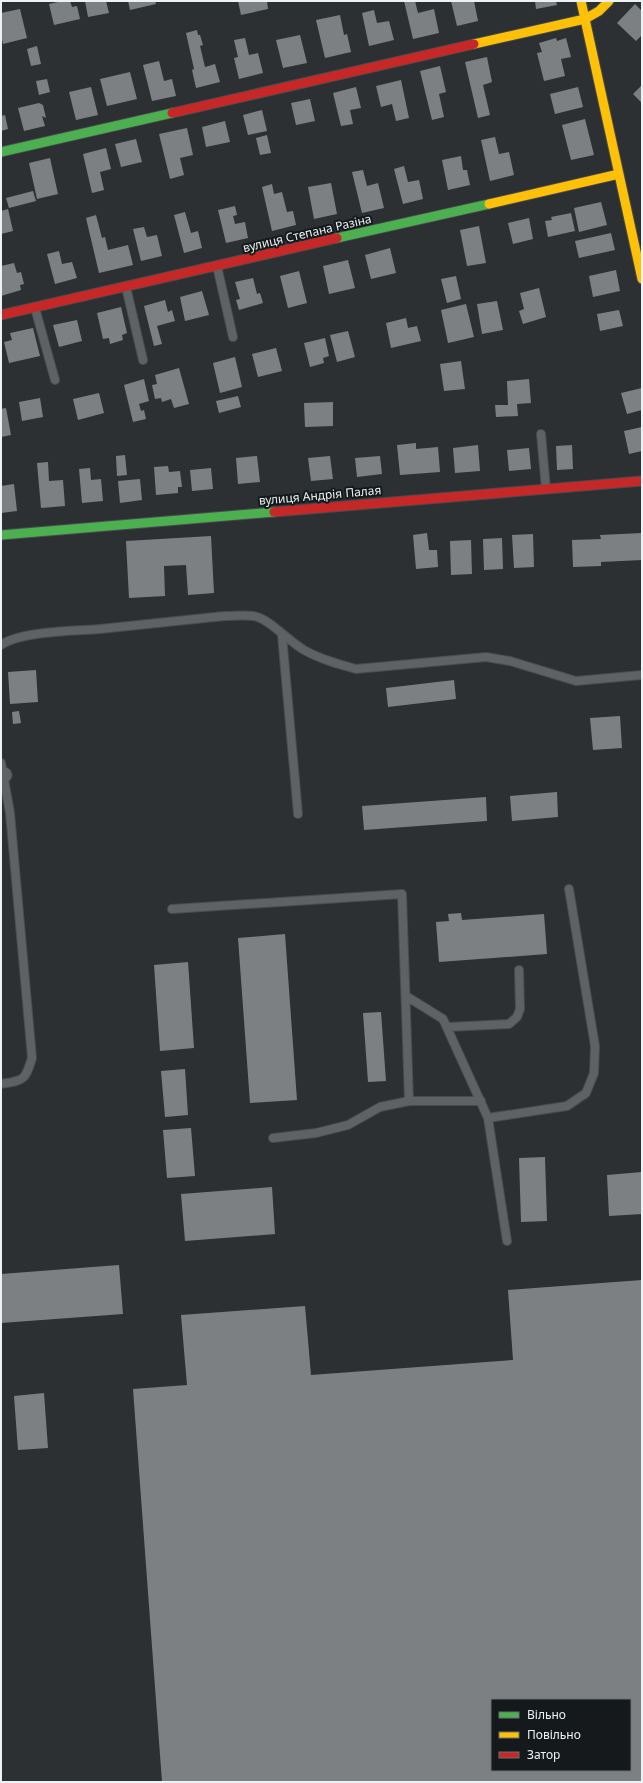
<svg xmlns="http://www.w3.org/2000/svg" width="643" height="1783" font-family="'Noto Sans',sans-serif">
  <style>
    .building { fill: #7d8082; fill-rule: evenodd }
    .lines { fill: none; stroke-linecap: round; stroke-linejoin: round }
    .lane-casing { stroke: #494c4e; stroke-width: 10 }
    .street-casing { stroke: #494c4e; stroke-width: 17 }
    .fast-casing { stroke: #494c4e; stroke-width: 11 }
    .slow-casing { stroke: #494c4e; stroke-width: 11 }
    .jam-casing { stroke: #494c4e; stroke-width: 11 }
    .lane { stroke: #5f6264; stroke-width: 8 }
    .street { stroke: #5f6264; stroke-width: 15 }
    .fast { stroke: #4caf50; stroke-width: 9 }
    .slow { stroke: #ffc107; stroke-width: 9 }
    .jam { stroke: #c62828; stroke-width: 9 }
    .labels { text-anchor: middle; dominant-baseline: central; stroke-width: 4; stroke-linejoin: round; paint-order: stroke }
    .street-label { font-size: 12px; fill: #edf2f5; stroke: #15191b }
  </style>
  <rect width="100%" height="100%" fill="#2d3032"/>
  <!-- building -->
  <path class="building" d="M62 1H70L72 7 77 6 80 19 54 25 49 4Z
    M85 1H106L109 13 88 17Z
    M128 1H155L156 4 130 10Z
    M238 1H267L268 9 241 15Z
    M404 1H415L418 13 434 9 439 33 413 39Z
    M451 1H474L478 21 457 26Z
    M535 1H556L557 5 536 9Z
    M635 4 642 11V35L636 41 617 23Z
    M20 9 27 38 3 44 1 35V13Z
    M374 10 377 23 389 21 394 40 369 46 362 13Z
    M340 15 344 35 347 34 351 52 325 58 316 20Z
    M197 30 198 35H200L203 45 200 46 205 67 215 64 220 82 196 88 192 70 194 69 186 33Z
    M300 35 307 63 283 68 276 40Z
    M245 38 249 55 258 53 263 73 239 79 234 58 238 57 234 40Z
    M556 38 557 41 566 38 571 57 561 59 565 76 544 81 537 53 542 52 539 43Z
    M37 46 41 64 31 66 27 49Z
    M487 57 492 82 483 85 490 115 478 118 465 62Z
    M159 61 164 81 172 79 176 96 152 101 143 65Z
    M440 66 446 92 439 94 444 117 432 120 420 71Z
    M130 72 137 99 107 106 100 79Z
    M47 79 50 92 39 95 36 81Z
    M401 80 409 118 396 121 392 104 381 107 376 86Z
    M642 85V103L633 94Z
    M91 87 98 115 76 120 69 92Z
    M356 87 361 108 350 110 353 124 341 126 333 93Z
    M578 87 583 107 555 114 550 94Z
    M310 99 315 121 296 125 291 103Z
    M39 103 43 105 46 118 42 116 45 126 24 131 18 108Z
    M262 110 267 131 248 135 243 115Z
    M5 115 8 129 1 131V116Z
    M585 119 594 155 571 160 562 125Z
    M225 121 230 142 206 147 202 127Z
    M187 128 193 155 180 158 184 175 170 179 159 134Z
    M267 135 271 153 260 155 256 138Z
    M495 137 499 154 509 152 514 175 490 181 481 140Z
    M136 139 142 162 121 167 115 144Z
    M106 148 111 169 100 172 104 190 92 193 83 154Z
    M461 156 463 170H467L470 185 448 190 442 160Z
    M50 158 58 194 37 199 29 163Z
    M404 166 408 182 419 180 423 199 403 204 394 169Z
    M363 170 367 186 378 183 384 208 362 213 352 172Z
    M331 183 337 214 314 219 308 187Z
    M272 184 274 194 282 192 287 212 293 211 296 225 272 231 262 187Z
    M33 191 36 201 9 208 6 198Z
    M601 202 607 225 579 232 574 208Z
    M235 206 237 215 233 216 235 224 245 222 248 238 226 243 218 210Z
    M8 209 13 231 1 234V211Z
    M185 212 191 233 198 231 202 248 184 253 174 215Z
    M571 213 575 231 548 237 545 221 552 220 551 217Z
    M96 215 102 238 105 237 108 250 128 245 133 265 99 273 86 218Z
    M529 218 533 239 513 244 508 223Z
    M479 226 486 263 467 266 460 230Z
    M144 227 147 237 157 235 162 256 141 261 133 229Z
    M611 233 615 250 579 258 575 241Z
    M390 248 396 273 371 279 365 255Z
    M59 251 62 264 72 262 77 278 55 284 47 254Z
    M348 260 355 288 329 294 323 266Z
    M14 263 17 273 21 272 24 284 20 285 21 290 1 296V266Z
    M616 270 620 291 593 297 589 276Z
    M299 271 307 303 288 308 280 276Z
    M456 276 461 299 447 303 441 279Z
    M253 278 257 294 260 293 263 303 239 310 236 300 240 299 235 282Z
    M539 288 546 317 523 324 519 311 524 309 520 293Z
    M202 291 209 315 185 321 180 297Z
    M165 300 168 312 172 310 175 321 157 326 162 344 154 346 144 306Z
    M497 301 503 330 482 334 477 304Z
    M466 304 474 337 448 343 441 310Z
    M121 307 127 333 122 335 123 340 110 344 109 338 103 339 97 313Z
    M619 310 623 326 600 331 597 314Z
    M406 318 408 328 417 326 421 341 391 348 386 323Z
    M77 320 82 341 59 347 53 325Z
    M33 328 40 356 9 363 4 342 12 340 10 333Z
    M348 331 355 357 337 362 330 335Z
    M325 338 329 356 323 358 324 363 310 367 304 343Z
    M276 348 282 371 258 377 252 354Z
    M235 357 242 387 220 393 213 363Z
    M461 361 465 389 444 391 440 364Z
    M179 368 189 404 174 408 171 399 162 402 161 398 155 399 152 385 157 384 155 375Z
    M144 379 149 401 139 404 141 411 144 410 146 419 133 422 124 385Z
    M529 379 531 403 517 404 518 416 496 417 495 405H508L507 381Z
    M642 388V410L627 414 621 393Z
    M99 393 104 413 78 420 73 399Z
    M238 396 241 407 219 413 216 401Z
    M40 398 43 417 22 421 19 402Z
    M333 402V426L305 427 304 403Z
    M6 408 11 435 1 437V409Z
    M642 427V451L629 454 624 431Z
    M416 443V449L438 447 440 472 400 475 397 445Z
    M478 445 480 471 455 473 453 448Z
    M572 445 573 469 557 470 556 446Z
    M529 448 531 469 509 471 507 450Z
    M125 455 127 475 117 476 116 456Z
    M257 456 260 482 238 484 236 458Z
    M330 456 333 479 311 481 308 458Z
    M380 456 382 474 357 477 355 458Z
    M48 462 49 481 63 480 65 506 41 508 37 463Z
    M168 466 169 472 180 471 182 487H178V493L156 495 154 467Z
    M90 468 91 480 101 479 103 501 82 503 79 469Z
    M211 468 213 489 192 491 190 470Z
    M140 479 142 500 120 503 118 481Z
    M14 484 17 511 1 513V486Z
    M427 533 429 550H437L438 567 416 569 413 535Z
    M642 533V560L601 562V566L573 567 572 540 601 539 600 535Z
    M533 534 534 567 514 568 512 535Z
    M211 536 214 593 188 595 186 565 164 566 165 596 129 598 126 541Z
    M502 538 503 569 484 570 483 539Z
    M471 540 472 574 451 575 450 541Z
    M36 670 38 702 10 704 8 672Z
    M454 680 456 699 388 707 386 688Z
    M19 711 21 723 13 724 12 712Z
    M620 716 622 748 593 750 590 718Z
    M557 792 558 817 512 821 510 796Z
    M486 797 487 821 364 830 362 806Z
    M461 913 462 920 544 914 547 954 439 962 436 922 449 921 448 914Z
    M285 934 297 1100 250 1103 238 938Z
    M188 962 194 1048 160 1051 154 965Z
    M381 1012 386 1081 368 1082 363 1013Z
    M185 1069 188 1115 165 1117 161 1071Z
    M191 1128 195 1176 167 1178 163 1130Z
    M545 1157 547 1221 521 1222 519 1158Z
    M642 1172V1214L609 1216 607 1175Z
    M272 1187 275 1234 185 1241 181 1194Z
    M119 1265 123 1314 1 1323V1274Z
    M642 1280V1782H162L133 1389 187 1385 181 1315 305 1306 311 1375 513 1360 508 1290ZM492 1700H630V1770H492Z
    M44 1393 48 1448 18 1450 14 1396Z"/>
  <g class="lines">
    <defs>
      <path id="lane" d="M217 266 233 337
        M126 287 143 360
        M35 308 55 380
        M541 434 546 489
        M282 635 298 814
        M1 645C21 631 75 631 100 629 141 625 183 620 225 616 234 616 244 615 253 616 269 618 288 641 304 650 320 659 338 664 356 669L486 657 510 661 576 681 642 675
        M1 763 10 813 32 1058C25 1081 24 1080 1 1084
        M172 909 402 894 409 1101
        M406 996 443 1019 488 1118 507 1241
        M448 1027 509 1024 517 1017 520 1009 519 970
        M488 1118 567 1106 586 1093 594 1073 595 1046 569 889
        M273 1138 316 1133 348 1125 380 1107 409 1101H481"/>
      <path id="street" d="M1 776 4 775"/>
      <path id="fast" d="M1 152 172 113
        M337 238 489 204
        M1 535 274 512"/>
      <path id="slow" d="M581 1 642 279
        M474 44 585 19 599 11 609 1
        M489 204 619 174"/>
      <path id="jam" d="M172 113 474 44
        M1 315 337 238
        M274 512 642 481"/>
    </defs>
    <!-- lane casing -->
    <use href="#lane" class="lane-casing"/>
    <!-- street casing -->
    <use href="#street" class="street-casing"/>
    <!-- fast casing -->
    <use href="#fast" class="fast-casing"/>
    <!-- slow casing -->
    <use href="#slow" class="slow-casing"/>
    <!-- jam casing -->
    <use href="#jam" class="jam-casing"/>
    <!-- lane -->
    <use href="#lane" class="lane"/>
    <!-- street -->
    <use href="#street" class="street"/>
    <!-- fast -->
    <use href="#fast" class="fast"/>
    <!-- slow -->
    <use href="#slow" class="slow"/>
    <!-- jam -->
    <use href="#jam" class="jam"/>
  </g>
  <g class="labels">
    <!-- street labels -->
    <g class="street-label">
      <text transform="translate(307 233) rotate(-13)">вулиця Степана Разіна</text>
      <text transform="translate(320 495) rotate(-5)">вулиця Андрія Палая</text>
    </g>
  </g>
  <!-- border -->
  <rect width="643" height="1783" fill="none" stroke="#edf2f5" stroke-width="4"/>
  <!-- legend -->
  <rect x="491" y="1699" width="140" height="72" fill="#15191b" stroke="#6b7072"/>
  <rect x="499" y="1712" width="20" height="6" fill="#4caf50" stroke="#6b7072"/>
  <text x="527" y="1719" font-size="12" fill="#edf2f5">Вільно</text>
  <rect x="499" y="1732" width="20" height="6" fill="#ffc107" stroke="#6b7072"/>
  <text x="527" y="1739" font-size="12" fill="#edf2f5">Повільно</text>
  <rect x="499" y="1752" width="20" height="6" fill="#c62828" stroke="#6b7072"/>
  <text x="527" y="1759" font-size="12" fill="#edf2f5">Затор</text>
</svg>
